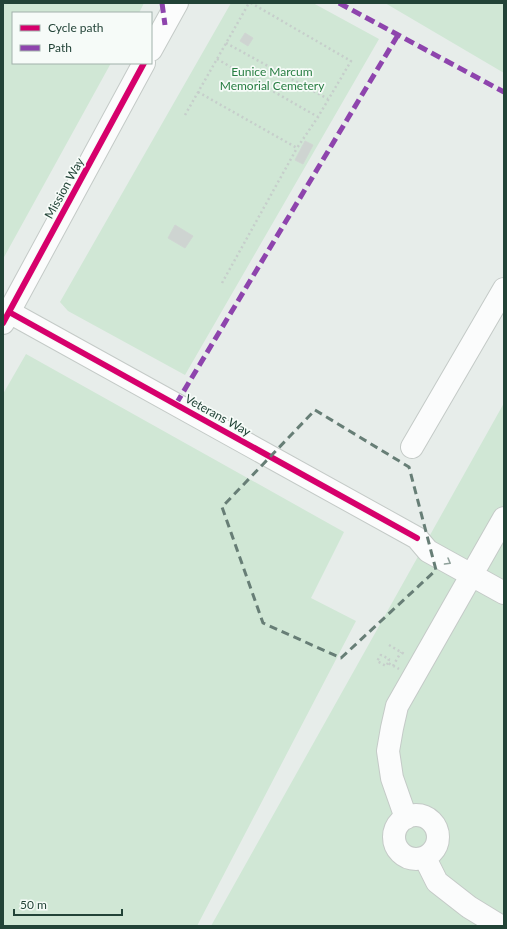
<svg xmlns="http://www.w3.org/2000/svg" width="507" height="929" font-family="Lato,sans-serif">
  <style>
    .green { fill: #d0e7d5 }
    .building { fill: #ced4d1; stroke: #d0d6d3 }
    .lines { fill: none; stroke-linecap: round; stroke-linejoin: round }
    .minor-casing { stroke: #c4cac7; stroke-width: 24 }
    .path { stroke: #c6cecb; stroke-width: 2.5; stroke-dasharray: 2 3; stroke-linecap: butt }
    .minor { stroke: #fbfcfc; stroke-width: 22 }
    .quiet { stroke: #8e44ad; stroke-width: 5; stroke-dasharray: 10 5; stroke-linecap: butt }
    .cycleway-casing { stroke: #f6fbf8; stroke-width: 8 }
    .cycleway { stroke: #d6006c; stroke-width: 6 }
    .oneway { stroke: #8ea09a }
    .marked { fill: none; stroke: #677e76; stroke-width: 3; stroke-dasharray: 8 5; stroke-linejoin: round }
    .labels { text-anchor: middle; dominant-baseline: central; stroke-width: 3.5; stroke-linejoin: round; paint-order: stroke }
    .park-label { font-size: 12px; fill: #287e42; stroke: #f6fbf8 }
    .street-label { font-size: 12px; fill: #224337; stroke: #f6fbf8 }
  </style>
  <rect width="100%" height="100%" fill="#e7edea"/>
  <!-- green -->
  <path class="green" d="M3 3H144L139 13H13V63H111L3 259Z
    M231 3H313L379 39 185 375 68 311 60 302Z
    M385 3H504V73Z
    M26 354 344 532 311 598 356 621 197 926H3V394Z
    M504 403V926H211Z"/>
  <!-- building -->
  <path class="building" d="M245 33 253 38 248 46 240 41Z
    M305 141 313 145 303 164 295 160Z
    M175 225 193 236 185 248 168 238Z"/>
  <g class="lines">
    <defs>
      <path id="minor" d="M151 50 177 3
        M9 312 417 538 428 551 504 593
        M3 323 144 63
        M412 447 504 289
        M394 837a22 22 0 1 1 44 0a22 22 0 1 1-44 0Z
        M406 818 392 778 388 751 392 728 397 706 504 518
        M425 858 437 882 469 907 500 926"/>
    </defs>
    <!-- minor casing -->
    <use href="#minor" class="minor-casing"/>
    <!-- path -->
    <path class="path" d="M226 43 328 99
      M217 59 318 117
      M198 92 297 148 318 117 351 61 251 3
      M185 115 249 3
      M222 283 297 148
      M389 645 406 655
      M388 663 386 666 377 661 381 655 389 659 388 663 399 669
      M393 666 401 652"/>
    <!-- minor -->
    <use href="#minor" class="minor"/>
    <!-- quiet -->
    <path class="quiet" d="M162 3 165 25
      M339 3 504 92
      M176 404 398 35"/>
    <defs>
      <path id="cycleway" d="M9 312 417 538
        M3 323 144 63"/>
    </defs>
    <!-- cycleway casing -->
    <use href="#cycleway" class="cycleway-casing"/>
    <!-- cycleway -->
    <use href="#cycleway" class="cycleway"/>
  </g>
  <!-- one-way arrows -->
  <defs><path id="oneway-chevron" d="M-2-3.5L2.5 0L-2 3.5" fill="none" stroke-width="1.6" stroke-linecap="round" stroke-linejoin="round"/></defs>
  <use class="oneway" href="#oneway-chevron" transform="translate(448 562) rotate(30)"/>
  <!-- marked area -->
  <path class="marked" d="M315 410 409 467 436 570 341 658 263 623 222 507Z"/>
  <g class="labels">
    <!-- park labels -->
    <g class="park-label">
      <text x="272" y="71">Eunice Marcum<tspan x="272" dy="14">Memorial Cemetery</tspan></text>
    </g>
    <!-- street labels -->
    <g class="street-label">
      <text transform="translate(64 188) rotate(-61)">Mission Way</text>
      <text transform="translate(218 415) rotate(29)">Veterans Way</text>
    </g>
  </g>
  <!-- border -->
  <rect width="507" height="929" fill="none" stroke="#224337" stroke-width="8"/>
  <!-- legend -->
  <rect x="12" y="12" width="140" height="52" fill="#f6fbf8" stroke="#a1b1ab"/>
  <rect x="20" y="25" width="20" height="6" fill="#d6006c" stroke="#a1b1ab"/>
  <text x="48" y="32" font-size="12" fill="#224337">Cycle path</text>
  <rect x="20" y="45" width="20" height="6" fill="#8e44ad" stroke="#a1b1ab"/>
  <text x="48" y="52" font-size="12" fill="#224337">Path</text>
  <!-- scale -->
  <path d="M14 909v6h108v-6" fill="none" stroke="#224337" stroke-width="2"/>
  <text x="20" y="909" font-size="12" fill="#224337" stroke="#f6fbf8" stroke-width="3" paint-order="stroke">50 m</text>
</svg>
